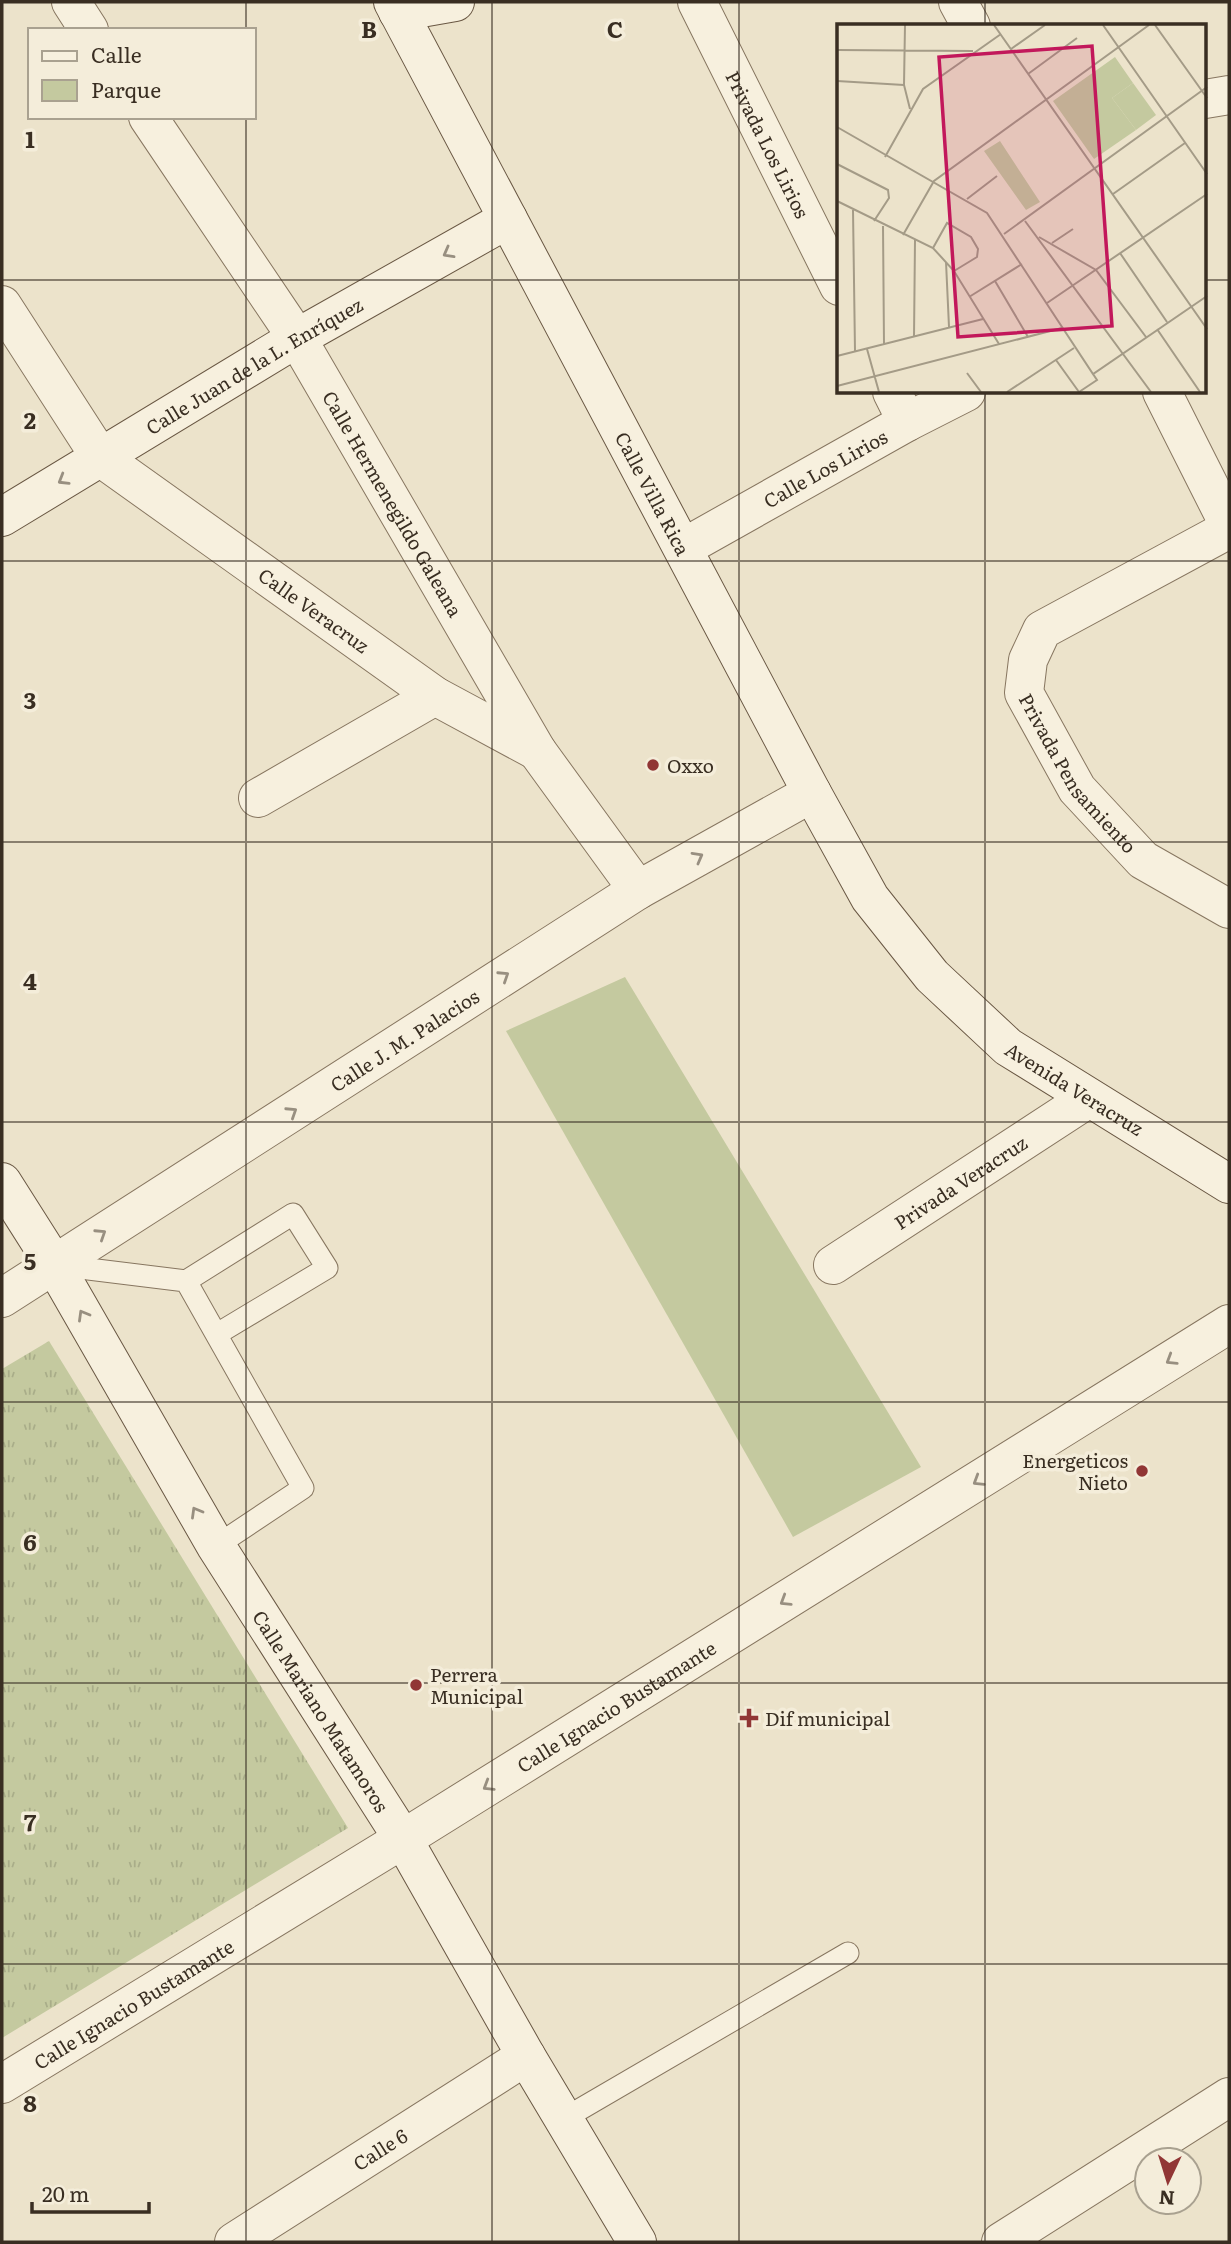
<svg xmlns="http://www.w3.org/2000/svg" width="1231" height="2244" font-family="Literata,serif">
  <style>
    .grass { fill: url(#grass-tufts) }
    .green { fill: #c4c99f }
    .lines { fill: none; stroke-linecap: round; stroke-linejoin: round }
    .lane-casing { stroke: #877660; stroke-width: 23 }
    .street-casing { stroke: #877660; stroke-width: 40 }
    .secondary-casing { stroke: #695743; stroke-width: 40 }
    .lane { stroke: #f7f0de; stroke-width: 21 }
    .street { stroke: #f7f0de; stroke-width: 38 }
    .secondary { stroke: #f7f0de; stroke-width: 38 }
    .oneway { stroke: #988f80 }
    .grid { fill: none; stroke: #392e22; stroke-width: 2; stroke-opacity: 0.55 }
    .poi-dot { fill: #913635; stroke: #f4edda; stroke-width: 2.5 }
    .labels { text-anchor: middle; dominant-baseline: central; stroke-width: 7; stroke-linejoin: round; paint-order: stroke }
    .street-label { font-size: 19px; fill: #392e22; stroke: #f4edda }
    .poi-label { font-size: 19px; fill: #392e22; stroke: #f4edda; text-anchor: start }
    .inset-road { fill: none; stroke: #a49b87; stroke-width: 2 }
    .view { fill: #c2185b; fill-opacity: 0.15; stroke: #c2185b; stroke-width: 3.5 }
    .inset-edge { fill: none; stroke: #392e22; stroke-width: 3.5 }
    .grid-label { font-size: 23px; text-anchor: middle; font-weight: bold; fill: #392e22; stroke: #f4edda; stroke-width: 7; stroke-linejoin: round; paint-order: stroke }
  </style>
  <defs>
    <pattern id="grass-tufts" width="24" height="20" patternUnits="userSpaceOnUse" patternTransform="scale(1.75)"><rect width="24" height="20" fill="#c4c99f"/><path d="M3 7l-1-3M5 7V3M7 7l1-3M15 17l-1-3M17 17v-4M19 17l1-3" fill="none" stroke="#a9ad89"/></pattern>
  </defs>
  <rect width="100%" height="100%" fill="#ece3cb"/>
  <!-- grass -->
  <path class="grass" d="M49 1341 348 1828 2 2038V1369Z"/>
  <!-- green -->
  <path class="green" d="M625 977 921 1467 793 1537 506 1031Z"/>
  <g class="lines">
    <defs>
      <path id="lane" d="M56 1265 186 1281 303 1488 216 1546
        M186 1281 293 1214 327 1268 217 1334
        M565 2118 848 1953"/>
      <g id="street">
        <path d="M71 2 89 30"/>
        <path id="s1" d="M697 2 839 286"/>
        <path d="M958 2 971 26"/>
        <path d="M1205 99 1229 95"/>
        <path id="s2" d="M148 117 297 338 537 751 638 890"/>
        <path id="s3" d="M2 305 100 457 435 696 537 751"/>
        <path d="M892 392 907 422"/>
        <path d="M1162 392 1229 525"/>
        <path id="s4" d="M1229 529 1042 630 1028 660 1024 693 1077 789 1143 860 1229 909"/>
        <path id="s5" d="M683 548 907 422 966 392"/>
        <path d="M258 798 435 696"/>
        <path id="s6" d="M833 1265 1089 1098"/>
        <path id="s7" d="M2 1298 638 890 812 793"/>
        <path id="s8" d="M2 2084 403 1839 1229 1324"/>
        <path id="s9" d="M234 2242 526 2056"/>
        <path d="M1001 2242 1229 2097"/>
      </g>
      <g id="secondary">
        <path id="s10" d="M393 2 812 793 870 898 932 976 1008 1047 1229 1184"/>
        <path d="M398 12 455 2"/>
        <path id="s11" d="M2 517 297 338 508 219"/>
        <path id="s12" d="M2 1182 54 1264 216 1546 403 1839 526 2056 637 2242"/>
      </g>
    </defs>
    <!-- lane casing -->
    <use href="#lane" class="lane-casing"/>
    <!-- street casing -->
    <use href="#street" class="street-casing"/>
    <!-- secondary casing -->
    <use href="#secondary" class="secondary-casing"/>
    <!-- lane -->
    <use href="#lane" class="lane"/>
    <!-- street -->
    <use href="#street" class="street"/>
    <!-- secondary -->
    <use href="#secondary" class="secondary"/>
  </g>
  <!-- one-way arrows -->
  <defs><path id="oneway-chevron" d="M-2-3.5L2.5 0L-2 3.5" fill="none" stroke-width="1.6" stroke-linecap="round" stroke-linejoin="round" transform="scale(1.75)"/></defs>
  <g class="oneway">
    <use href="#oneway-chevron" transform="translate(448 253) rotate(151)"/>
    <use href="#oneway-chevron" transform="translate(63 480) rotate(149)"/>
    <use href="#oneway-chevron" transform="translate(698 857) rotate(-29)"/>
    <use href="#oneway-chevron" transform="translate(504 976) rotate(-33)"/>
    <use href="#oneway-chevron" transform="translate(292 1112) rotate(-33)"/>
    <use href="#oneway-chevron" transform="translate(101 1234) rotate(-33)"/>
    <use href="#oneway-chevron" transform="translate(83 1315) rotate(-120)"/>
    <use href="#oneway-chevron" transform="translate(1171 1360) rotate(148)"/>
    <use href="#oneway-chevron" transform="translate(978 1481) rotate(148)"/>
    <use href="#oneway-chevron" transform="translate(196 1512) rotate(-120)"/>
    <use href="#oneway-chevron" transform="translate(785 1601) rotate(148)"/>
    <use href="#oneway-chevron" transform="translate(488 1786) rotate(148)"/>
  </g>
  <!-- grid -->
  <path class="grid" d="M246 2V30M492 2V2242M739 2V2242M985 2V26M246 117V2242M2 280H839M1205 280H1229M985 392V2242M2 561H1229M2 842H1229M2 1122H1229M2 1402H1229M2 1683H1229M2 1964H1229"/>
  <!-- markers -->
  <g class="poi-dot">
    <circle cx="653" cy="765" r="7"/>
    <circle cx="1142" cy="1471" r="7"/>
    <circle cx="416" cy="1685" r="7"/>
    <path d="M745.5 1707.5h7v7h7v7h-7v7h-7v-7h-7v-7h7z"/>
  </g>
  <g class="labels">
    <!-- street labels -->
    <g class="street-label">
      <text stroke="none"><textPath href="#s1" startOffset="159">Privada Los Lirios</textPath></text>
      <text stroke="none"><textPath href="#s11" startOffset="294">Calle Juan de la L. Enríquez</textPath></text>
      <text stroke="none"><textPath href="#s5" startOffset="163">Calle Los Lirios</textPath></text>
      <text stroke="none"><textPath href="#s10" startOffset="556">Calle Villa Rica</textPath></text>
      <text stroke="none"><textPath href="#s2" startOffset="458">Calle Hermenegildo Galeana</textPath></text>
      <text stroke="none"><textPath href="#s3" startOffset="444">Calle Veracruz</textPath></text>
      <text stroke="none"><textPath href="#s4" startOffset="376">Privada Pensamiento</textPath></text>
      <text stroke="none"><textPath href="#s7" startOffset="478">Calle J. M. Palacios</textPath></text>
      <text stroke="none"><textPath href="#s10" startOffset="1297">Avenida Veracruz</textPath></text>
      <text stroke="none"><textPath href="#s6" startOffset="152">Privada Veracruz</textPath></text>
      <text stroke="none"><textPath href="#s8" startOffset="721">Calle Ignacio Bustamante</textPath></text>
      <text stroke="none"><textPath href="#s12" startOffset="618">Calle Mariano Matamoros</textPath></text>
      <text stroke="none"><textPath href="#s8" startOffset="154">Calle Ignacio Bustamante</textPath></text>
      <text stroke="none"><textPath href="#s9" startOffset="173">Calle 6</textPath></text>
    </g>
    <!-- poi labels -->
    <g class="poi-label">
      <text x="667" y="765">Oxxo</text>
      <text x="1128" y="1460" text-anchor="end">Energeticos<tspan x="1128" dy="22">Nieto</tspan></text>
      <text x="430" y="1674">Perrera<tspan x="430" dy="22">Municipal</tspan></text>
      <text x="765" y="1718">Dif municipal</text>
    </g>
  </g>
  <!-- overview -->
  <g transform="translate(837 24)">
    <rect width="369" height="369" fill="#ece3cb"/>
    <path d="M278 33 296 59 275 74 299 106 257 135 216 77Z" fill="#c4c99f"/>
    <path d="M296 59 319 91 299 106 275 74ZM163 117 203 178 189 186 147 127Z" fill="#c4c99f"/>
    <path class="inset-road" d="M68 1 67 61 73 85M157 1 370 305M266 1 370 150M318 1 370 74M174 25 208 1M0 26 136 27M191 50 240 14M0 57 67 61M0 103 150 189 256 350 370 272M48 133 86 65 164 10M0 140 51 166 52 174 37 197M276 170 348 119M130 175 160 152M0 177 96 224 117 247 162 320M16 186 18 327M188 197 314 368M46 202 47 320M167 210 370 63M66 211 97 157 312 1M202 213 259 246 309 313M215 219 236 205M96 224 110 199 134 213 141 225 140 233 117 247M283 229 330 298M109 238 112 303M158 257 191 313M132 273 185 240M210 279 370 170M320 305 363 368M77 313 78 216M30 325 42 368M0 332 146 295M219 336 242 368M130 349 144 368M0 362 225 304M170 368 237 324M242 368 260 356 256 350"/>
    <path class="view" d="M255 22 275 302 121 313 102 33Z"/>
    <rect width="369" height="369" class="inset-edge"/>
  </g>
  <g class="grid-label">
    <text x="369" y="38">B</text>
    <text x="615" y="38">C</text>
    <text x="30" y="148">1</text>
    <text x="30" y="429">2</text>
    <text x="30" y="709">3</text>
    <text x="30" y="990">4</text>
    <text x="30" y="1270">5</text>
    <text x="30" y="1551">6</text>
    <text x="30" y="1831">7</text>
    <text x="30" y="2112">8</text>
  </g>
  <!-- border -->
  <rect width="1231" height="2244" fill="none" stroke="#392e22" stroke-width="7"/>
  <!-- legend -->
  <rect x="28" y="28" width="228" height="91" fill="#f4edda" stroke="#a9a190" stroke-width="2"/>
  <rect x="42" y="51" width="35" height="10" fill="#f7f0de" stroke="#a9a190" stroke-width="2"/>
  <text x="91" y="63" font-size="21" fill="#392e22">Calle</text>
  <rect x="42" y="80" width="35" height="21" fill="#c4c99f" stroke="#a9a190" stroke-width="2"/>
  <text x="91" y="98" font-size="21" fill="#392e22">Parque</text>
  <!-- north arrow -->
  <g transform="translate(1168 2181) rotate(184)"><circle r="33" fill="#f4edda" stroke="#a9a190" stroke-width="2"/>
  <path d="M0-5L12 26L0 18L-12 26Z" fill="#913635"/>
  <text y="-10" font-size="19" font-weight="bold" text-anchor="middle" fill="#392e22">N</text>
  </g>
  <!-- scale -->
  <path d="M32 2202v10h117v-10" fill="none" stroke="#392e22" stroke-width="3.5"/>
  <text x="42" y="2202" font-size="21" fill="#392e22" stroke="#f4edda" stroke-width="5" paint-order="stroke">20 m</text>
</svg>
